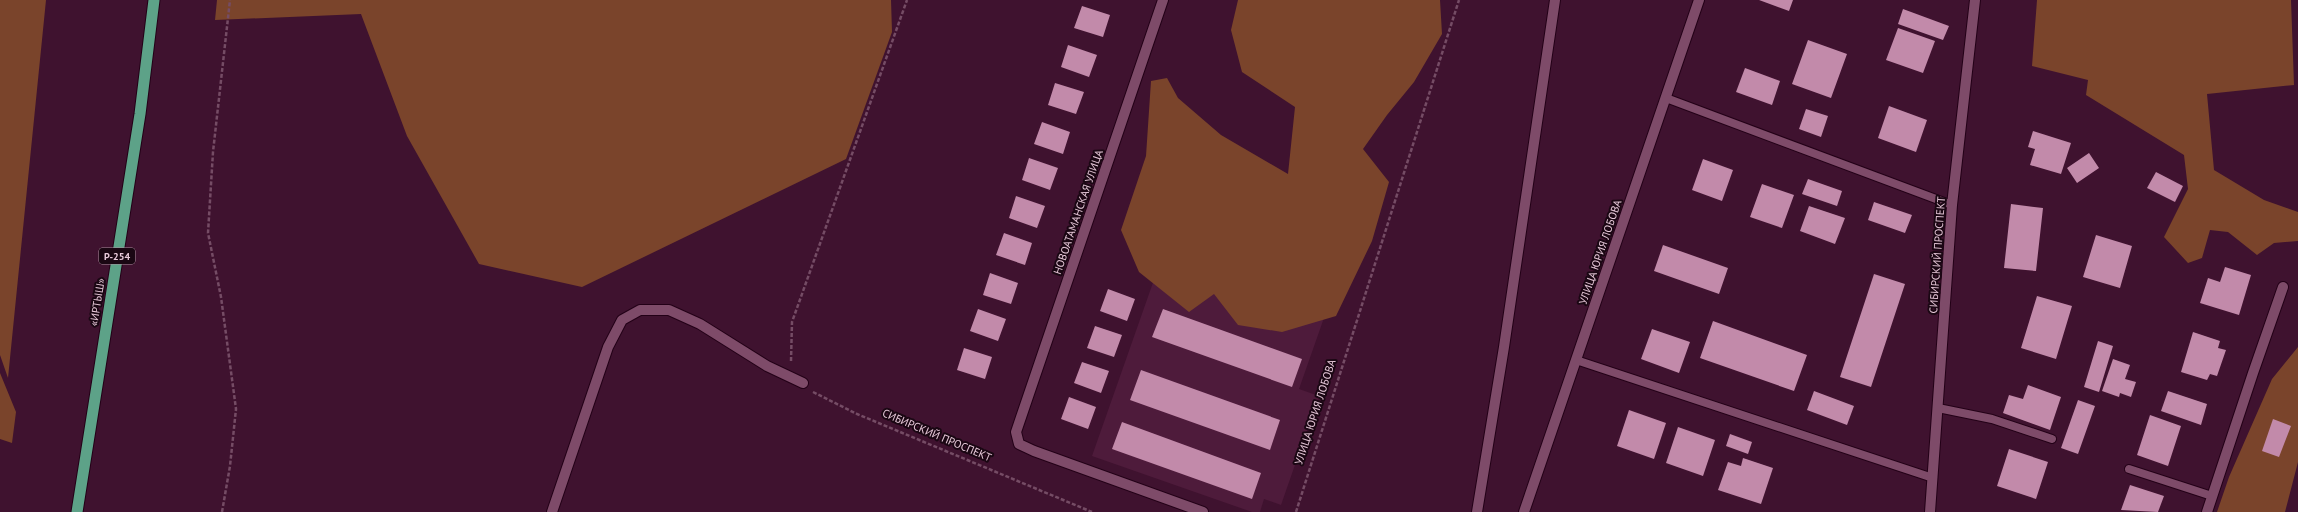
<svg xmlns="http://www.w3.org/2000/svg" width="2298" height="512" font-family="'PT Sans',sans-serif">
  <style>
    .built { fill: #4e1b3b }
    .forest { fill: #7a442b }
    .building { fill: #c28aaa }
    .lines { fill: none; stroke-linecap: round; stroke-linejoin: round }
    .service-casing { stroke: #230017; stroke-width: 10 }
    .minor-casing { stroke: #230017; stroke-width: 12 }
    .trunk-casing { stroke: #230017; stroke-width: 13 }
    .path { stroke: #754c65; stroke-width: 2.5; stroke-dasharray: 4 2; stroke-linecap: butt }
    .service { stroke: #7e4b69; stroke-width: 8 }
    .minor { stroke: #7e4b69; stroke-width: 10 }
    .trunk { stroke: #5da288; stroke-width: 11 }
    .labels { text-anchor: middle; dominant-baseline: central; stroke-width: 4; stroke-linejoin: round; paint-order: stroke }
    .shield { fill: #1a0713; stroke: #aa8f9e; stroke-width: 1 }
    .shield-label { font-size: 10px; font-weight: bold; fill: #e8c9da }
    .street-label { font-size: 11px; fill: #e8c9da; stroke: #1a0713 }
  </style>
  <rect width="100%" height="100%" fill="#3f122f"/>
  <!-- built -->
  <path class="built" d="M1162 257 1325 315 1299 389 1319 396 1281 505 1264 499 1260 512H1252L1092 456Z"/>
  <!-- forest -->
  <path class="forest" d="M0 0H46L8 378 0 355Z
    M217 0H891L892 32 846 159 582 287 479 264 407 136 361 14 215 20Z
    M1238 0H1440L1442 34 1414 82 1387 115 1363 149 1389 182 1372 241 1336 316 1282 332 1238 325 1214 294 1189 312 1139 272 1121 230 1146 156 1151 81 1167 78 1178 98 1221 135 1288 174 1295 107 1242 72 1231 30Z
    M2037 0H2291L2294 85 2207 94 2214 170 2264 200 2298 212V241L2274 243 2257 255 2228 232 2210 230 2202 258 2188 263 2164 237 2188 189 2184 155 2086 95 2088 80 2032 66Z
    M2298 347V462L2285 512H2217L2229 477 2272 379Z
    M0 373 16 412 12 443 0 439Z"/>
  <!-- building -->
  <path class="building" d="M1759 0H1793L1789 11Z
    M1082 6 1110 15 1103 37 1074 28Z
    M1903 9 1949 26 1943 40 1898 24Z
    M1898 28 1935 41 1923 73 1886 60Z
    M1808 40 1847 54 1831 98 1792 84Z
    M1068 45 1097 55 1089 77 1061 67Z
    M1745 68 1780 81 1772 105 1736 92Z
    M1055 83 1084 92 1076 114 1048 105Z
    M1889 106 1927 120 1916 152 1878 138Z
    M1806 109 1828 116 1821 137 1799 129Z
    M1042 122 1070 132 1063 154 1034 144Z
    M2033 131 2071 143 2061 174 2030 165 2035 149 2028 147Z
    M2089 153 2099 168 2077 183 2067 168Z
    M1029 158 1058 168 1050 190 1022 180Z
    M1703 159 1733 170 1722 201 1692 190Z
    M2156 172 2183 186 2175 202 2147 188Z
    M1808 179 1842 191 1837 206 1802 194Z
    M1762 184 1794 195 1782 228 1750 217Z
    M1016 196 1045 206 1037 228 1009 218Z
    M1874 202 1912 215 1905 233 1868 220Z
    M2011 204 2043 208 2036 271 2004 268Z
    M1809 206 1845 218 1835 244 1800 231Z
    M1004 233 1032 243 1025 265 996 255Z
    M2096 235 2132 246 2120 288 2083 277Z
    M1663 245 1728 268 1719 294 1654 271Z
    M2225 267 2251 275 2239 315 2200 303 2208 278 2220 282Z
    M990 273 1018 283 1011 304 983 295Z
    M1874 274 1905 284 1871 387 1840 377Z
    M1108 289 1135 299 1127 321 1100 311Z
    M2037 296 2072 306 2056 359 2021 348Z
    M978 309 1006 319 998 341 970 331Z
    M1163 309 1302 359 1292 387 1152 337Z
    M1713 321 1807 355 1794 391 1700 358Z
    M1095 326 1122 335 1114 357 1087 348Z
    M1652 329 1690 342 1679 373 1641 359Z
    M2193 332 2220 341 2218 348 2226 350 2217 376 2210 374 2207 380 2181 372Z
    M2098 341 2113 346 2099 392 2084 387Z
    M964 348 992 357 985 379 957 370Z
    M2113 359 2130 365 2125 379 2136 382 2131 397 2120 393 2119 397 2102 391Z
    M1082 362 1109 371 1101 393 1074 383Z
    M1141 370 1280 420 1270 450 1130 400Z
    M2028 385 2061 397 2050 430 2003 413 2009 395 2023 399Z
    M1814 391 1854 406 1847 425 1807 410Z
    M2168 391 2207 404 2201 425 2161 411Z
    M1069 397 1096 407 1088 429 1061 419Z
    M2078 400 2095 406 2078 454 2061 448Z
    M1629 410 1666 423 1654 459 1617 446Z
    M2150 415 2181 426 2168 466 2137 455Z
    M2273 419 2291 426 2279 457 2262 451Z
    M1122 422 1261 473 1252 499 1112 449Z
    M1678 427 1715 440 1703 476 1666 463Z
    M1730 434 1752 442 1748 454 1726 446Z
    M2009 449 2048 462 2036 499 1997 486Z
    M1743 458 1773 468 1761 504 1718 490 1728 462 1741 466Z
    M2130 485 2164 496 2158 512 2121 510Z"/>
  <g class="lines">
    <defs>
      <path id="service" d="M1666 98 1952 205
        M1576 360 1933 478
        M1938 408 1992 419 2052 439
        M2129 469 2212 496"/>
      <path id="minor" d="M1163 0 1016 432 1019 444 1034 451 1203 512
        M552 512 608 347 622 320 640 310H669L700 324 767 366 803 383
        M1477 512 1504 347 1555 0
        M1524 512 1699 0
        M1930 512 1952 205 1975 0
        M2207 512 2253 373 2283 287"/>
      <path id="trunk" d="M77 512 140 114 154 0"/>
    </defs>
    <!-- service casing -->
    <use href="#service" class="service-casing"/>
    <!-- minor casing -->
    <use href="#minor" class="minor-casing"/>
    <!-- trunk casing -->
    <use href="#trunk" class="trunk-casing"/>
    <!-- path -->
    <path class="path" d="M791 361 792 322 907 0
      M813 392 857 414 1092 512
      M222 512 230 466 236 409 221 297 208 233 213 152 230 0
      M1296 512 1459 0"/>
    <!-- service -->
    <use href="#service" class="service"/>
    <!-- minor -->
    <use href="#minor" class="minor"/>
    <!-- trunk -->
    <use href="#trunk" class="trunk"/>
  </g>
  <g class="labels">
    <!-- shield labels -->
    <rect class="shield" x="99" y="248" width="36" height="16" rx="3"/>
    <g class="shield-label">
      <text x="117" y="256">Р-254</text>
    </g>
    <!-- street labels -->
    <g class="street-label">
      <text transform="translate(1078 212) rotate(-71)">НОВОАТАМАНСКАЯ УЛИЦА</text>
      <text transform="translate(1600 252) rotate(-71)">УЛИЦА ЮРИЯ ЛОБОВА</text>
      <text transform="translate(1937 255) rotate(-86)">СИБИРСКИЙ ПРОСПЕКТ</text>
      <text transform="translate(97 302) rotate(-81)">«ИРТЫШ»</text>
      <text transform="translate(1315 412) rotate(-72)">УЛИЦА ЮРИЯ ЛОБОВА</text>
      <text transform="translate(937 435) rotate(23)">СИБИРСКИЙ ПРОСПЕКТ</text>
    </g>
  </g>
</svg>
